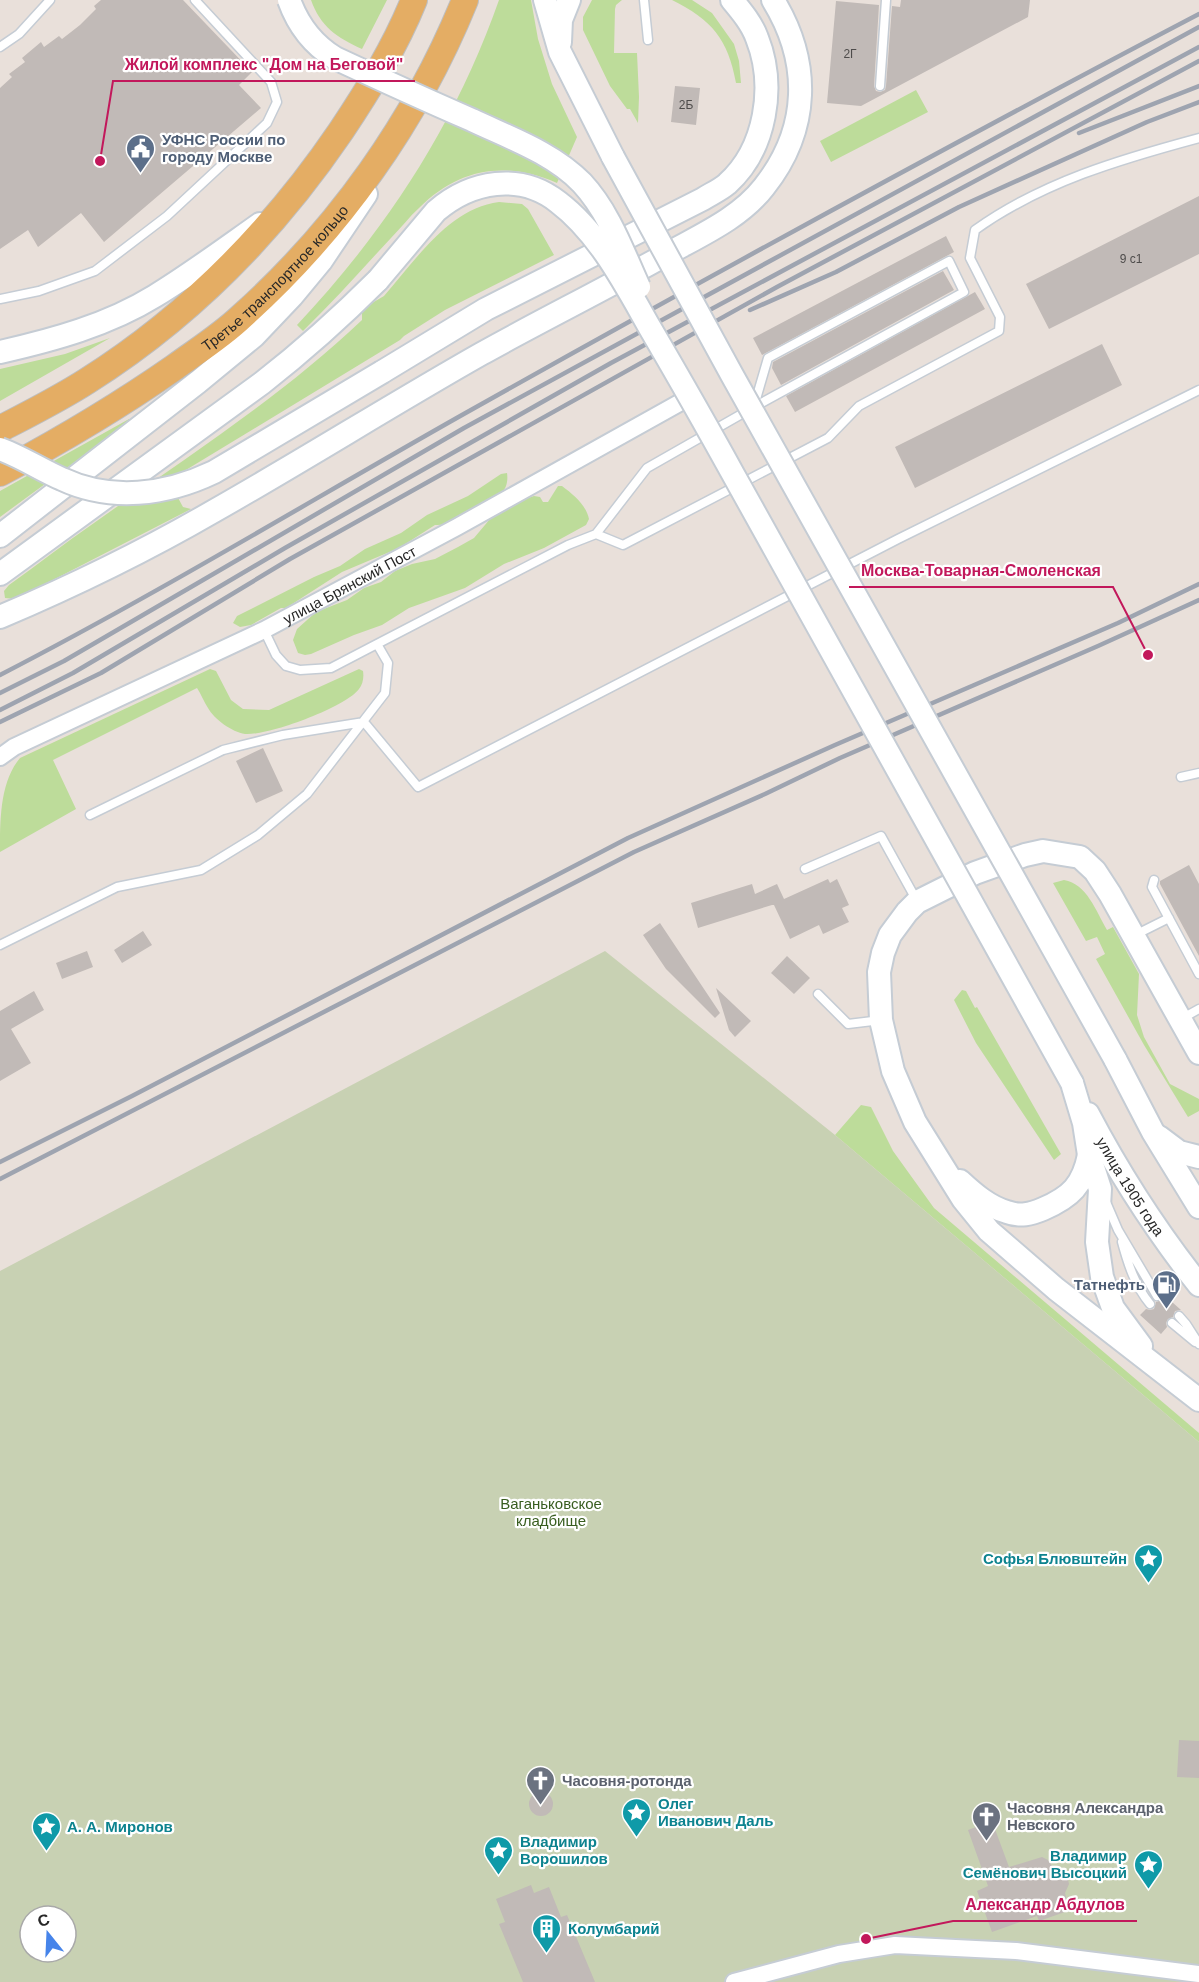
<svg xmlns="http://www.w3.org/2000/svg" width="1199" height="1982" font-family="Helvetica,sans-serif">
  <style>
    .green { fill: #bddc9a }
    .cemetery { fill: #c8d1b3; fill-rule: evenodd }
    .building { fill: #c1bab7 }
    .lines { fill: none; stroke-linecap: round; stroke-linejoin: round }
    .lane-casing { stroke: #c5ccd4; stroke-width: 11 }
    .street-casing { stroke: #c5ccd4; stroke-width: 20 }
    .secondary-casing { stroke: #c5ccd4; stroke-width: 26 }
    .primary-casing { stroke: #bebebe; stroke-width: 28 }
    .lane { stroke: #fff; stroke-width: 8 }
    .street { stroke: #fff; stroke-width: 16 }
    .secondary { stroke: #fff; stroke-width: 22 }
    .primary { stroke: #e4ad64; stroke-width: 26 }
    .rail { stroke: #9ea4b0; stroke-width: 4.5 }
    .secondary-bridge-casing { stroke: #c5ccd4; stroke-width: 26; stroke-linecap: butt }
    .secondary-bridge { stroke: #fff; stroke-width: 22 }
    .labels { text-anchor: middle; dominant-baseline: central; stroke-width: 4.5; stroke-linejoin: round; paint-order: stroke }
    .number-label { font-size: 12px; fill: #4e4c4b }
    .service-label { font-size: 15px; font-weight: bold; fill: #4e5e75; stroke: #fff; text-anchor: start }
    .street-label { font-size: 15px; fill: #272727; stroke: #fff }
    .park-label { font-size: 15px; fill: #385d1f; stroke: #fff }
    .culture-label { font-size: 15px; font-weight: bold; fill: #0d838f; stroke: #fff; text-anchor: start }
    .worship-label { font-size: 15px; font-weight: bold; fill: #5b616d; stroke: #fff; text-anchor: start }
    .leader { fill: none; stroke: #c2185b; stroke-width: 2 }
    .callout-dot { fill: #c2185b; stroke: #fff; stroke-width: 2 }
    .callout-label { font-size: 16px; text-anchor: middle; font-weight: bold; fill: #c2185b; stroke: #fff; stroke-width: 4.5; stroke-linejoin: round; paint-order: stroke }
  </style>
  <rect width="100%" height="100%" fill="#e9e0da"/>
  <!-- green -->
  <path class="green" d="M311 0H387L362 49C337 38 320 26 311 0Z
    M499 0H531L538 39 552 84 577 137 557 183C506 161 460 167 419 208 409 217 401 228 391 238 362 269 334 301 303 331L297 325C387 229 455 125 499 0Z
    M592 0H622L616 5 615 9 614 53H637L639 97 638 123 630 109H627L610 86 583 30V17Z
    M672 0H692L712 13 734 44 739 61 741 83H736C728 39 712 20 672 0Z
    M916 90 928 112 831 162 820 141Z
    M499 202 522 204 528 209 554 255 445 310 404 336 400 340 176 476 171 485 183 507 191 509 16 599 5 598 4 591 9 585C37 565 65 543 94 523 185 458 280 398 362 320V313L372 303 384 296C415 261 449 208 499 202Z
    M110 338 0 401V369L65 354Z
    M129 419 131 421 0 517V491Z
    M507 473C508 479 507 487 503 491 494 504 450 527 435 525L399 548 342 572 286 608H281L251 625 240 627 233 623 237 616 314 577 340 566 365 549 401 533 427 515 468 496 501 474Z
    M558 486H562C574 495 586 505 589 519L586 525 544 548 504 564 465 588 409 608 382 625 354 635 311 654 305 655 298 653 293 640 297 629 316 612 347 600 364 588 381 582 395 571 412 564 435 559 458 547 474 538 490 519 510 504 534 496 540 497 543 502H548Z
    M210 669 216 671 231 700 243 709 269 710 359 669 363 671C364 677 363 684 359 689 346 707 268 736 245 734 232 732 214 719 208 708 204 702 201 694 197 688L53 760 76 809 0 852C0 819 0 782 20 758Z
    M1064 880C1087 884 1096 911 1107 930L1113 927 1139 974 1137 1015 1144 1037 1170 1084 1199 1099V1111L1188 1117 1144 1045 1096 959 1105 954 1097 937 1086 941 1053 883Z
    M962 990 966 991 975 1008 977 1007 1061 1154 1054 1160 976 1043 954 1000Z
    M861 1105 871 1107 893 1151 934 1208 1199 1433V1442L835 1135Z"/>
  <!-- cemetery -->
  <path class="cemetery" d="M605 951 835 1135 1199 1442V1982H0V1271ZM30 1916H66V1952H30Z"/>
  <!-- building -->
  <path class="building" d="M101 0H183L252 72 239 85 261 108 104 242 81 213 38 247 28 230 0 249V88L12 77 9 74 25 62 22 58 41 42 44 47 59 36 62 39 80 25 96 9 94 6Z
    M901 0H1030L1028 17 861 106 827 103 836 1 879 5 874 86 876 91 880 92 885 90 886 86 892 6 900 7Z
    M675 86 700 88 696 125 671 122Z
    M1199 196V254L1049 329 1026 284Z
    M946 236 954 252 762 355 753 338Z
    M943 271 954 290 781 385 772 368 773 362Z
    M975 292 985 309 795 412 786 396Z
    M1102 344 1122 385 915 488 895 447Z
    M263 748 283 791 256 803 236 761Z
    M1189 865 1199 884V956L1160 884V881Z
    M828 879 830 883 837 879 849 905 842 908 849 922 823 934 819 925 790 939 774 905H772L698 928 691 903 752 884 755 894 777 884 784 899Z
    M660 923 720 1013 715 1018 666 969 643 935Z
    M143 931 152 945 122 963 114 950Z
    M87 951 93 967 62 979 56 963Z
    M787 956 810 978 794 994 771 973Z
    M716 988 751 1021 735 1037 729 1030Z
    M34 991 44 1010 11 1029 31 1063 0 1081V1011Z
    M1163 1294 1181 1310 1175 1311 1173 1317 1168 1319 1166 1323 1167 1327 1161 1334 1140 1315 1146 1309 1150 1310 1154 1309 1156 1302 1162 1300Z
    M1179 1740 1199 1741V1778L1177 1777Z
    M529 1804a12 12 0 1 1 24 0a12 12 0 1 1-24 0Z
    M992 1821 1009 1867 1042 1857 1048 1860 1055 1870 1067 1875 1069 1884 1065 1893 1068 1905 1065 1912 1039 1921 1037 1916 992 1932 977 1891 988 1886 968 1830Z
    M531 1885 534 1893 549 1887 561 1917 567 1915 595 1982H523L499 1924 505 1922 496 1899Z"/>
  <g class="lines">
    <defs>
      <path id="lane" d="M644 0 648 40
        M0 47 19 34 50 0
        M880 86 886 0
        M0 299 39 291 95 271 167 216 267 123 277 102 271 82 195 0
        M596 534 647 468 754 407 964 292 949 261 768 358 754 406
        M377 644 568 545 596 534 623 545 828 438 859 406 999 331 1000 317 970 258 975 230C1042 182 1121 159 1199 138
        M1181 777 1199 773
        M90 815 223 750 283 735 364 722 418 787 898 539 1199 390
        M805 869 881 836 917 901
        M1154 880 1152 887 1199 974
        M1135 935 1169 918
        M0 945 117 887 201 870 258 835 307 794 385 693 388 663 377 644 331 668 300 670 286 666 276 655 264 630
        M818 994 848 1024 881 1020
        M1181 1019 1199 1009
        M1106 1202 1118 1230 1157 1296
        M1122 1242C1128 1264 1135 1286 1150 1304
        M1179 1316 1186 1324 1199 1344
        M1172 1323 1195 1342"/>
      <g id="street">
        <path id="s1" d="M0 757 14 747 264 630 457 527 690 397"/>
        <path d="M734 1982 839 1954 895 1945 1016 1951 1199 1974"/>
      </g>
      <g id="secondary">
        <path d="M545 0 560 52 613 157"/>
        <path d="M560 42 561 20 569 0"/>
        <path d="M0 352C53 340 108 325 155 296 191 274 226 248 260 224"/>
        <path d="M382 372 486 309 703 199C711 194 720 190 727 184 766 149 776 86 757 38 752 24 742 12 732 0"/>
        <path d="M0 536 198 382 254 336 292 296 321 261 366 194"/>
        <path d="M0 574 262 383C303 351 341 317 378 280"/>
        <path d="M0 617C73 586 145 551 214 511 304 460 391 405 481 354 542 320 605 289 667 254 701 235 740 218 764 187 810 129 811 62 773 0"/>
        <path d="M1199 1053 1110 894 1095 871 1080 857 1043 851 1025 855 975 873 917 902 907 912 890 935 883 953 879 972 881 1020 893 1071 915 1122 963 1199 989 1231 1056 1289 1199 1400"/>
        <path d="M1115 1059 1153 1132 1199 1207"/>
        <path d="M1072 1083 1084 1123 1089 1155 1100 1189 1097 1242 1102 1277 1113 1308 1141 1346"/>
        <path id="s2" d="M1088 1114C1119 1173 1157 1232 1199 1285"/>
        <path d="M1159 1137 1179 1152 1199 1157"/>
        <path d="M960 1181C974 1194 989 1207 1007 1212 1020 1217 1031 1214 1043 1209 1071 1197 1083 1185 1089 1155"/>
      </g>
      <g id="primary">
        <path d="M0 429C29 414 59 399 87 381 190 316 273 231 341 131 369 89 395 47 414 0"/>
        <path id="s3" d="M0 473C60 441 119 406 175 367 197 351 221 336 241 317 338 230 416 121 465 0"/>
      </g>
    </defs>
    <!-- lane casing -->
    <use href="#lane" class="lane-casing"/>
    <!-- street casing -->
    <use href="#street" class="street-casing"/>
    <!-- secondary casing -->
    <use href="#secondary" class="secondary-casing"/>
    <!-- primary casing -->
    <use href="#primary" class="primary-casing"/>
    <!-- lane -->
    <use href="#lane" class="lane"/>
    <!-- street -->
    <use href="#street" class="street"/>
    <!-- secondary -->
    <use href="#secondary" class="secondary"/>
    <!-- primary -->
    <use href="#primary" class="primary"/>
    <!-- rail -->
    <path class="rail" d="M1079 133 1199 86
      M750 310 836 272 959 207 1147 122 1199 102
      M0 675C157 594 308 502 462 415 706 278 951 144 1199 14
      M0 693 64 661 464 428 1199 27
      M0 710 73 673 285 548 611 363 1199 47
      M0 722 101 673 290 559 777 287 1199 61
      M0 1162 132 1096 628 838 835 745 1118 623 1199 584
      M0 1179 634 852 765 794 840 758 1098 646 1199 600"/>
    <defs>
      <path id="secondary-bridge" d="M289 0C298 25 312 44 335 58 380 79 426 100 472 120 510 138 553 153 582 183 609 212 623 252 639 287
        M613 157 732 375 1115 1059
        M378 280 436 211C471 181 520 172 558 202 599 233 625 284 650 328 678 376 706 425 733 474 846 677 959 880 1072 1083
        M0 449C22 457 41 470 62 479 111 502 166 495 214 472L382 372"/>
    </defs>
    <!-- secondary-bridge casing -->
    <use href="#secondary-bridge" class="secondary-bridge-casing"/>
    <!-- secondary-bridge -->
    <use href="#secondary-bridge" class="secondary-bridge"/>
  </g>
  <!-- icons -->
  <defs>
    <symbol id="civic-pin" viewBox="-11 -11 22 30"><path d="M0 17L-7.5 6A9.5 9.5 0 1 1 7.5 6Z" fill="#5c6f8a" stroke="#fff"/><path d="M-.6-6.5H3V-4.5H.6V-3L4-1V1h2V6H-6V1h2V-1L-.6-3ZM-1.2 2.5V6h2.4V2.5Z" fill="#fff"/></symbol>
    <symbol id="fuel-pin" viewBox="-11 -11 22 30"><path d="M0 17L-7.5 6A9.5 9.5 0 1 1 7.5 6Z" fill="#5c6f8a" stroke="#fff"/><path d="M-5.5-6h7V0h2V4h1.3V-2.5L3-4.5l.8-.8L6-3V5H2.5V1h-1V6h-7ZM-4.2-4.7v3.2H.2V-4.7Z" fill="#fff"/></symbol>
    <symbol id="sight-pin" viewBox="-11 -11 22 30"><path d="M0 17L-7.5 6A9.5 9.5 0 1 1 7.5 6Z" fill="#0f9aa8" stroke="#fff"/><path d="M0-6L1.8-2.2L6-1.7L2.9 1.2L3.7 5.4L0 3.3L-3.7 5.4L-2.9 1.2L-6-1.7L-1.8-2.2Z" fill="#fff"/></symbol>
    <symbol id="church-pin" viewBox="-11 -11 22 30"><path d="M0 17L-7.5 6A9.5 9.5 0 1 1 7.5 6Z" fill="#6b7280" stroke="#fff"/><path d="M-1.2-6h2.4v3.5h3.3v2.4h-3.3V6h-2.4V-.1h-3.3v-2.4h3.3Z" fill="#fff"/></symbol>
    <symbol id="building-pin" viewBox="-11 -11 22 30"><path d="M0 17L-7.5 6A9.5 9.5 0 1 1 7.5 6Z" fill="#0f9aa8" stroke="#fff"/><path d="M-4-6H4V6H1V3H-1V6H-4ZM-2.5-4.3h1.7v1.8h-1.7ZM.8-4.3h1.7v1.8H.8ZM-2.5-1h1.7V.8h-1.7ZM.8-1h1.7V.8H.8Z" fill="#fff"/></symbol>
  </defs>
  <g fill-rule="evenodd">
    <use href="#civic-pin" x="124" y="132" width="33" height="45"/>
    <use href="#fuel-pin" x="1150" y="1268" width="33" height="45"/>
    <use href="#sight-pin" x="1132" y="1542" width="33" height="45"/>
    <use href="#church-pin" x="524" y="1764" width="33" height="45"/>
    <use href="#sight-pin" x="620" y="1796" width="33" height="45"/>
    <use href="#church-pin" x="970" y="1800" width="33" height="45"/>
    <use href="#sight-pin" x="30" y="1810" width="33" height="45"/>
    <use href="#sight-pin" x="482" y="1834" width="33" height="45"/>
    <use href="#sight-pin" x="1132" y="1848" width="33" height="45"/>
    <use href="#building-pin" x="530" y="1912" width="33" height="45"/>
  </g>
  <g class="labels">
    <!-- number labels -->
    <g class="number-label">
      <text x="850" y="54">2Г</text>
      <text x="686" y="105">2Б</text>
      <text x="1131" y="259">9 с1</text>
    </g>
    <!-- service labels -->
    <g class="service-label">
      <text x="162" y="139">УФНС России по<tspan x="162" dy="17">городу Москве</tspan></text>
      <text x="1145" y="1284" text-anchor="end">Татнефть</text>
    </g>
    <!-- street labels -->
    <g class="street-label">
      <text stroke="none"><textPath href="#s3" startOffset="339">Третье транспортное кольцо</textPath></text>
      <text stroke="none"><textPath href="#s1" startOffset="390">улица Брянский Пост</textPath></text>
      <text stroke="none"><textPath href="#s2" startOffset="84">улица 1905 года</textPath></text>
    </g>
    <!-- park labels -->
    <g class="park-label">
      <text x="551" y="1503">Ваганьковское<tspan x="551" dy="17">кладбище</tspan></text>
    </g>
    <!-- culture labels -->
    <g class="culture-label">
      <text x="1127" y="1558" text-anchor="end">Софья Блювштейн</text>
      <text x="658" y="1803">Олег<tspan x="658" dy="17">Иванович Даль</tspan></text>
      <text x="67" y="1826">А. А. Миронов</text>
      <text x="520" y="1841">Владимир<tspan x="520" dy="17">Ворошилов</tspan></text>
      <text x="1127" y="1855" text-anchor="end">Владимир<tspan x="1127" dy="17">Семёнович Высоцкий</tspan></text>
      <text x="568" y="1928">Колумбарий</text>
    </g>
    <!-- worship labels -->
    <g class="worship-label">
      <text x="562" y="1780">Часовня-ротонда</text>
      <text x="1007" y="1807">Часовня Александра<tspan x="1007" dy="17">Невского</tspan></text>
    </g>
  </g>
  <!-- callouts -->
  <path class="leader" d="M100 161L113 81H415M1148 655L1113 587H849M866 1939L953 1921H1137"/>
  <g class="callout-dot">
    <circle cx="100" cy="161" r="6"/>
    <circle cx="1148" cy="655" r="6"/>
    <circle cx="866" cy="1939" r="6"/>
  </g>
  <g class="callout-label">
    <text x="264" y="70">Жилой комплекс "Дом на Беговой"</text>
    <text x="981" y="576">Москва-Товарная-Смоленская</text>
    <text x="1045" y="1910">Александр Абдулов</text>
  </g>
  <!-- north arrow -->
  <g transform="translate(48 1934) rotate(342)"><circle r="28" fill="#ffffff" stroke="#a9a9a9" stroke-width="1.5"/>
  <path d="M0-4.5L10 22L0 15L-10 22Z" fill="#4684ea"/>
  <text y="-9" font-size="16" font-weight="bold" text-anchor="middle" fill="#272727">С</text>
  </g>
</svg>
